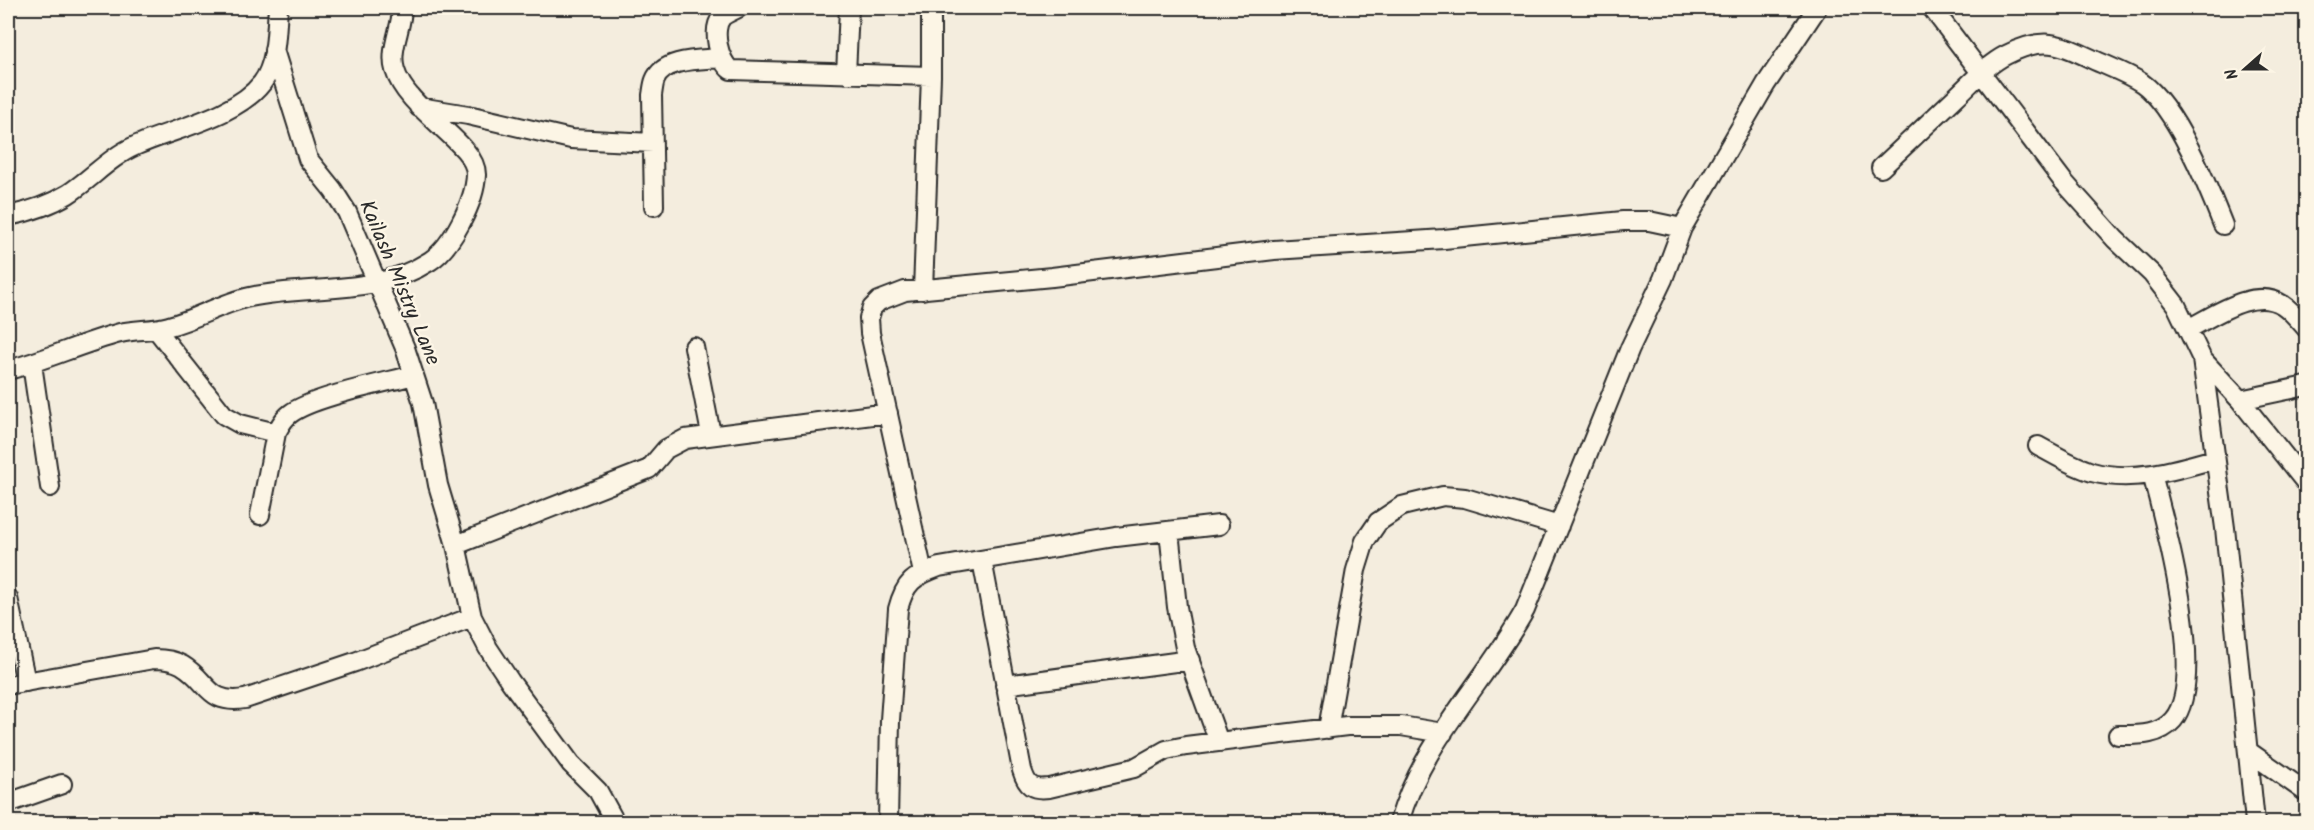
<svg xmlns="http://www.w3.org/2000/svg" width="2314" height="830" font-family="Kalam,sans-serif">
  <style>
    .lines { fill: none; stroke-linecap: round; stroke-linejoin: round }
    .minor-casing { stroke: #2b2b2b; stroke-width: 22 }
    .minor { stroke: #fcf5e5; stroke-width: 18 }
    .labels { text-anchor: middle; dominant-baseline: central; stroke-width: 5; stroke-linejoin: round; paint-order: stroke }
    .street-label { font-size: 21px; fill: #2b2b2b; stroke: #fcf5e5 }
  </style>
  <rect width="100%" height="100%" fill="#f4edde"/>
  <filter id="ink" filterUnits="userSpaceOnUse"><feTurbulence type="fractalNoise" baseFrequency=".0167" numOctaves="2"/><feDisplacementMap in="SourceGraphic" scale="12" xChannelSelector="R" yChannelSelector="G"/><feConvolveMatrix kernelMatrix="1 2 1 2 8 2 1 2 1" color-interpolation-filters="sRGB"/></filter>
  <g filter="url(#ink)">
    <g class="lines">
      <defs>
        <path id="minor" d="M738 8C733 11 726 13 722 17 711 29 719 62 731 70L931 76
          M1932 8 2063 181 2115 239 2152 274 2176 305 2202 359 2225 528 2255 822
          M274 50 308 159 333 190 347 212 405 348 423 403 438 485 456 545 472 617 488 648 510 681 571 764 598 791 615 822
          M846 74 849 8
          M419 107 468 115 571 139 653 143
          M1881 168C1906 144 1932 120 1957 96 1972 82 1988 64 2006 55 2043 36 2058 43 2092 59 2109 67 2127 73 2142 83 2176 107 2208 187 2223 225
          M654 206 652 95C653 90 653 85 655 80 664 58 701 60 721 58
          M8 216C28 212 50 205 68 194 91 179 110 157 135 146 172 129 236 117 262 83 277 63 276 32 278 8
          M923 290 931 76V8
          M156 329 224 415 240 424 276 433
          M2188 329C2214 316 2254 286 2283 305 2292 311 2299 320 2306 328
          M694 347 711 434
          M2202 359 2240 400 2306 483
          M32 364 50 487
          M8 370C46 360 82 343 120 333 136 329 153 331 169 326 197 319 221 303 250 297 312 284 374 297 430 261 452 247 475 201 476 175 477 143 407 111 395 70 389 50 402 28 402 8
          M2240 400 2306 386
          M2038 446C2055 455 2072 466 2092 472 2132 483 2176 470 2214 459
          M260 515 276 433C280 426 283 419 290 414 312 397 384 383 414 375
          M1169 531 1177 607 1185 648 1219 742
          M456 545 649 469 666 449 685 439 888 413
          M982 560 1022 770C1027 786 1032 790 1049 788L1134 768 1166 750 1186 746 1347 726H1401L1443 733
          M923 573 870 333 869 318 872 308 879 301 905 291 1052 277 1274 250 1444 239 1623 221H1649L1682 228
          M8 598 26 682
          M8 685 154 659C164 659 173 660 182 665 209 681 207 705 245 699L355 662 472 617
          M1005 685 1190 660
          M1328 729 1356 570 1365 541 1378 522 1402 506 1443 496 1465 498 1559 526
          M2118 735C2138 735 2159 736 2173 720 2208 679 2165 523 2152 474
          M2248 751 2306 792
          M8 803 62 784
          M888 822 890 720 898 609C905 582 914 576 939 567L1116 537 1219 525
          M1399 822C1422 742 1485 682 1525 610L1630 348 1663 279 1682 228 1766 84 1817 8"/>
      </defs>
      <!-- minor casing -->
      <use href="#minor" class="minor-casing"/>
      <!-- minor -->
      <use href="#minor" class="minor"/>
    </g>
  </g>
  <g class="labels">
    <!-- street labels -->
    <g class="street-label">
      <text transform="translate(399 283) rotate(67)">Kailash Mistry Lane</text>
    </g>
  </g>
  <!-- margin -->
  <rect width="2314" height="830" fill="none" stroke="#fcf5e5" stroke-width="30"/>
  <rect x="15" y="15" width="2284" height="800" fill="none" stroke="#2b2b2b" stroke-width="2" filter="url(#ink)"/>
  <!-- north arrow -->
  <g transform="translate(2245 69) rotate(249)" stroke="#fcf5e5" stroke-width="4.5" paint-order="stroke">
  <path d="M0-4.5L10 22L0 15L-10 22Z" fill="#2b2b2b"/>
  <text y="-9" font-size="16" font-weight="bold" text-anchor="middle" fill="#2b2b2b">N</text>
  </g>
</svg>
